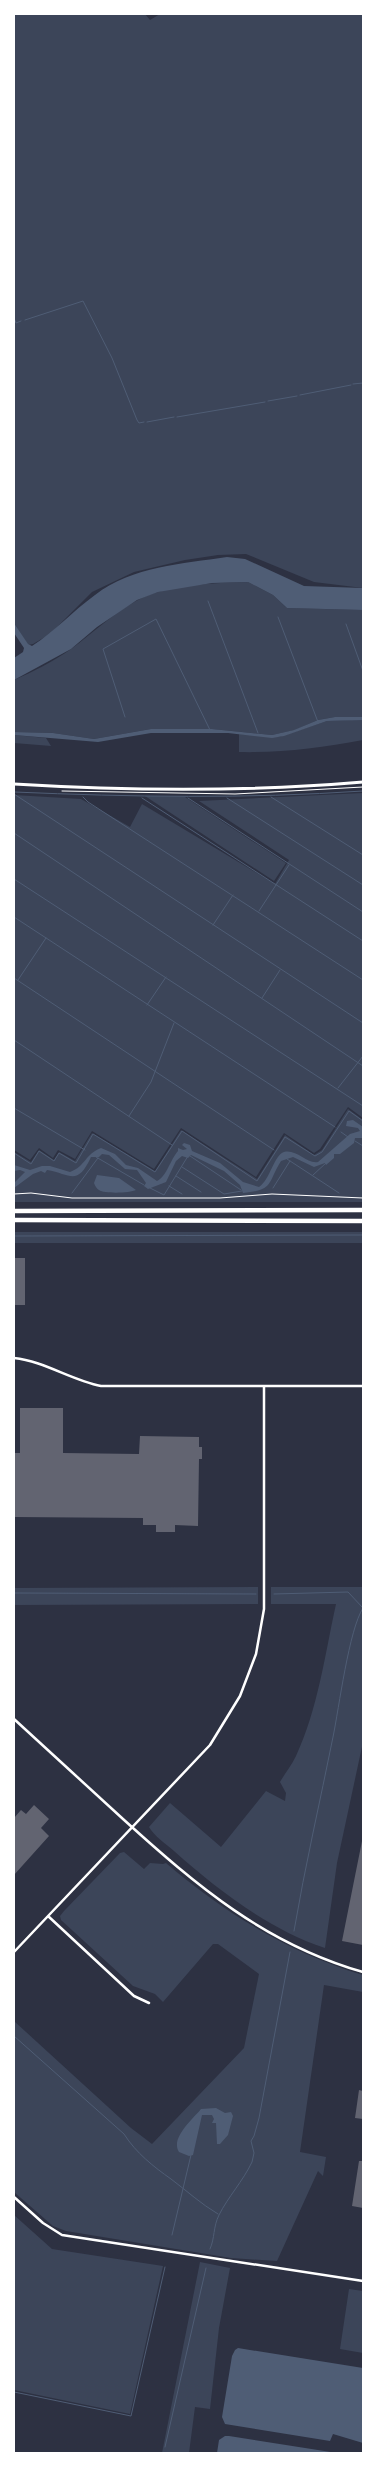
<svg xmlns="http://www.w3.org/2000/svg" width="377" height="2467" font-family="'Asap Condensed',sans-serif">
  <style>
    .green { fill: #3c4559 }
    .water { fill: #4f5d75 }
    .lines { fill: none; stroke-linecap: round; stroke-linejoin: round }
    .stream { stroke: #4f5d75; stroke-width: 1 }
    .building { fill: #626471 }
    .path { stroke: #fff; stroke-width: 1 }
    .minor { stroke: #fff; stroke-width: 2.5 }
    .tertiary { stroke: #fff; stroke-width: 2.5 }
    .secondary { stroke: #fff; stroke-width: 3 }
    .motorway { stroke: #fff; stroke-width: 4.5 }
  </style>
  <rect width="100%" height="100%" fill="#2d3142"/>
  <!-- green -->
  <path class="green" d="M14 14H145L150 20 160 14H363V588L314 582 246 554 218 555 185 560 134 572 92 592 50 634 33 644 28 645 14 623Z
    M248 582 273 595 287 608 363 610V717H335L318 720 295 730 272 735 212 729H151L94 739 53 733 14 732V680C33 672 54 661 71 649 93 633 112 614 136 601 166 584 214 583 248 582Z
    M351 720H363V740C321 748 281 753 239 752V734L279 737 327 721Z
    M14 735 46 738 51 746 14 743Z
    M363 793V1118L348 1107 320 1149 314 1153 284 1133 256 1177 181 1128 154 1169 92 1131 75 1159 58 1150 53 1158 39 1148 30 1160 14 1150V795L81 799 130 827 142 804 275 884 289 860 199 801Z
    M145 796 185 797 286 863 274 881Z
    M348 1109 363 1120V1202H14V1152L31 1162 39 1150 54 1160 59 1152 75 1161 92 1133 155 1171 181 1130 257 1179 285 1135 314 1155 322 1150Z
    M14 1232H363V1243H14Z
    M258 1587V1604L14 1605V1588Z
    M271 1587H363V1742L337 1863 325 1948C268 1929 218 1890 174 1851 166 1844 154 1836 149 1827L170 1803 221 1847 266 1791 285 1801 286 1793 280 1782C285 1773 292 1765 296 1756 318 1709 325 1654 336 1604H271Z
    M124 1852 144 1869 150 1863 163 1864 166 1863C226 1914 288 1952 363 1975V1992L324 1985 300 2152 326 2157 323 2176 318 2171 277 2261 231 2258 66 2231 53 2226 14 2192V2021L131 2128 152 2144 244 2048 259 1974 218 1944H213L163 2002 155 1994 133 1986 61 1920 60 1916 64 1911 120 1853Z
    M14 2215 52 2249 163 2266 130 2414 14 2390Z
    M200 2262 230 2268 219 2328 210 2409 195 2407 189 2453H162Z
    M349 2289 363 2291V2353L340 2349Z"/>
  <!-- water -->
  <path class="water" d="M227 557 245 559 304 586 363 588V610L287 608 273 595 248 582 212 583 158 592 137 600 97 627 71 649 14 680V658L23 652 24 648 14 633V623L28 644 32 646C55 631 73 611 95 595 133 566 182 564 227 557Z
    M335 717H363V720L327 721 284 736 272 738 228 733H151L98 742 14 735V732L53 733 94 739 151 729H212L272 735 294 730 318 720Z
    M353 1120 363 1127V1138H355L354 1143 340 1154H334V1158L326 1165 325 1163 314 1167 293 1157 281 1161C267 1184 274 1190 243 1193L240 1185 224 1171 191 1155 188 1158 182 1156 176 1161 166 1182 148 1189 144 1186 146 1183 137 1170 125 1169 109 1155 102 1154 99 1157H91C77 1187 71 1174 47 1170L45 1173 41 1171 33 1174 14 1188V1183L25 1172 20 1170 14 1171V1165L30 1170 42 1166H50L70 1172C86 1166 84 1155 101 1148L115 1154 126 1165 138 1168 157 1181C167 1176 170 1160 178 1151V1148L183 1150 187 1149 182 1145 184 1143 190 1145 192 1151 220 1163 243 1182 259 1187C270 1180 274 1155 284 1152 297 1149 306 1164 318 1162L350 1134 360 1131 358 1128 346 1126 347 1121Z
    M97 1175 119 1178 136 1190C130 1193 105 1194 99 1190 97 1189 95 1186 94 1183Z
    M216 2108 225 2113 231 2112 233 2116 228 2135 220 2144H217L216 2123H212L214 2119 212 2115H202L193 2155 189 2156 179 2152C170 2138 193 2119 201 2109Z
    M238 2348 363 2368V2443L333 2434 330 2441 225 2424 222 2417 232 2356 235 2350Z
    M225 2436H229L337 2453H217L219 2440Z"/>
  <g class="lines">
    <!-- stream -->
    <path class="stream" d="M14 318 16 323 21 321
      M25 320 83 301 112 358 137 420 139 423 144 422
      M353 384 363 383
      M300 395 351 385
      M268 401 297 396
      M177 417 265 402
      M147 422 174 417
      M208 601 258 733
      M278 617 318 722
      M346 624 363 671
      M125 717 103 649 156 619 210 730
      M14 792C131 797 246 799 363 791
      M14 794 363 1023
      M83 797 88 802 363 980
      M271 797 363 855
      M142 798 363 941
      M188 798 363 912
      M227 798 363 885
      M14 833 363 1066
      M14 879 363 1106
      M259 911 289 865
      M14 917 335 1127
      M213 925 233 895
      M14 978 274 1150
      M18 980 46 938
      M262 998 280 970
      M147 1005 166 977
      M14 1040 172 1145
      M338 1088 363 1056
      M14 1108 85 1150
      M129 1116 151 1082 174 1023
      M341 1132 348 1137
      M355 1141 363 1146
      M14 1153 31 1164 39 1151 54 1161 59 1153 76 1163 93 1134 155 1172 182 1131 257 1181 285 1137 315 1156 322 1152 349 1111 363 1121
      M190 1156 241 1190
      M96 1157 144 1185
      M287 1159 339 1193
      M182 1167 224 1194 242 1191
      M313 1175 326 1163
      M176 1176 201 1192
      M169 1186 182 1194
      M148 1187 164 1195 188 1156
      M273 1188 290 1161
      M72 1193 98 1158
      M14 1236 363 1235
      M14 1593 256 1594
      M274 1594 348 1592 363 1608
      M294 1931C305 1866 320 1802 333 1737 339 1708 349 1629 363 1608
      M14 2036 124 2134C136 2153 154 2167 171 2179 187 2191 201 2204 218 2214
      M172 2235 191 2155
      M210 2249C215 2238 213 2227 219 2215 228 2197 243 2181 252 2162L254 2153 251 2141 254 2136 259 2118 290 1952
      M14 2392 131 2416 165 2267
      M165 2447 206 2268"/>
  </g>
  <!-- building -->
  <path class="building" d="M14 1258H25V1305H14Z
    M20 1408H63V1453L139 1454 140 1436 199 1437V1447H202V1459H199L198 1526 175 1525V1532H156V1525H143V1518L14 1517V1453H20Z
    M34 1805 49 1819 41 1828 49 1836 14 1875V1818L21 1810 26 1814Z
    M362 1841H363V1945L342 1941Z
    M359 2090 363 2091V2119L355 2118Z
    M359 2161H363V2208L352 2206Z"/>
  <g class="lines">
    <!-- path -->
    <path class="path" d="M62 791 235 794 363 787
      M14 1194 31 1193 72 1198H220L272 1194 363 1198"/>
    <!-- minor -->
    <path class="minor" d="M14 1358C44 1361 71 1380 101 1386H363
      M48 1916 134 1996 149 2003
      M14 1952 210 1745 240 1696 256 1654 264 1609V1386
      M14 2197 43 2223 62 2235 363 2281"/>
    <!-- tertiary -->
    <path class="tertiary" d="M14 1719C50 1752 87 1786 123 1819 197 1886 265 1944 363 1972"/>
    <!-- secondary -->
    <path class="secondary" d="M14 784C130 791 247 792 363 782"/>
    <!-- motorway -->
    <path class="motorway" d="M14 1211 363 1210
      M14 1220 363 1221"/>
  </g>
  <!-- border -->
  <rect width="377" height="2467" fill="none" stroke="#ffffff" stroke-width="30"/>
</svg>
